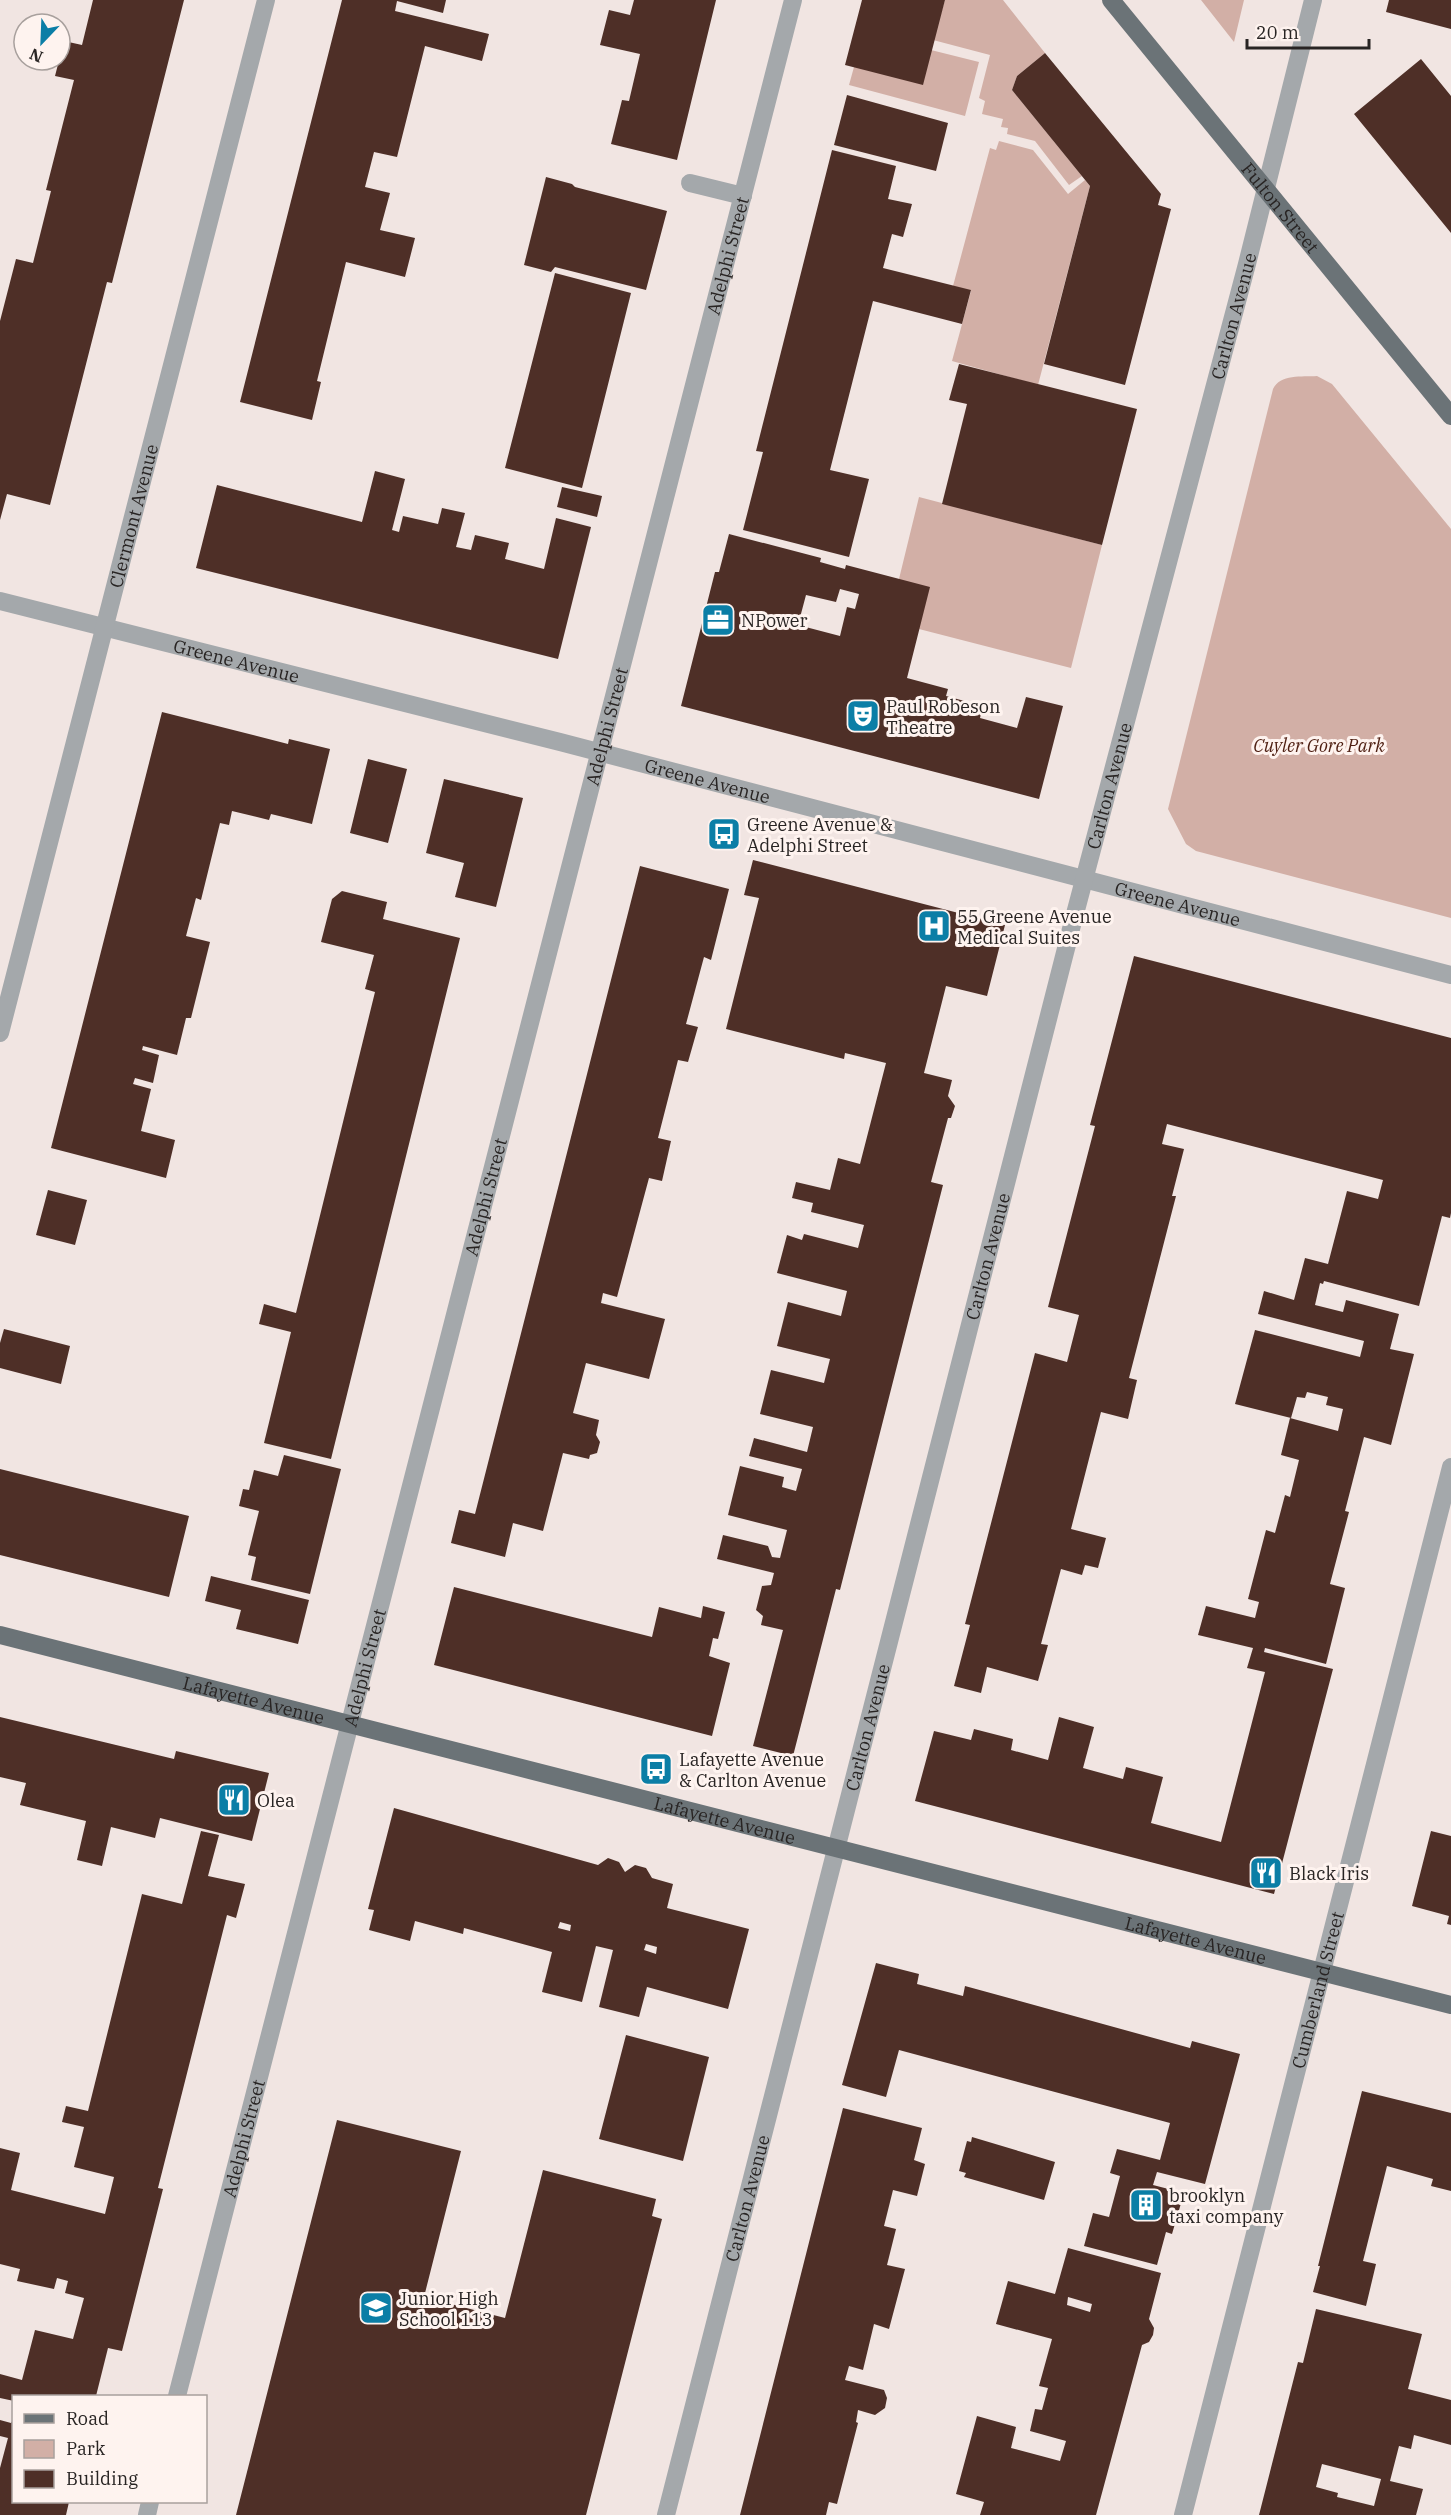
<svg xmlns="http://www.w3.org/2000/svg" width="1451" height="2515" font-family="'IBM Plex Serif',serif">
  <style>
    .green { fill: #d2afa6 }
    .building { fill: #4e2f27; fill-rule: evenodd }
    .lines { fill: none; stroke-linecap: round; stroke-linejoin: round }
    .minor { stroke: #a4a8ab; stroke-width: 18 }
    .major { stroke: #6b7377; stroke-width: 18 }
    .labels { text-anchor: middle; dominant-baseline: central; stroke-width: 6; stroke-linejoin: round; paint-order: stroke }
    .street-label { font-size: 18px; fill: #282423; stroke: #fef3ef }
    .poi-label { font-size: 18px; fill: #282423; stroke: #fef3ef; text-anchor: start }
    .park-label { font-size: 18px; font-style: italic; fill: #4e1e11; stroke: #fef3ef }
  </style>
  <rect width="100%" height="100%" fill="#f1e5e2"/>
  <!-- green -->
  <path class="green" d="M945 0H1003L1045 53 1017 76 1012 90 1082 176 1069 185 1035 141 1007 134 1008 128 1001 127 1003 119 982 114 985 101 979 98 990 55 933 40Z
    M1201 0H1244L1234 42Z
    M931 50 979 62 965 116 849 85 854 67Z
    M999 141 1033 150 1068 194 1085 180 1090 186 1038 385 952 361 971 291 953 286 990 148 996 150Z
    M1317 376 1332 384 1451 529V918L1196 851 1186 844 1168 809 1273 389C1280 374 1302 377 1317 376Z
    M919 497 1102 545 1071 668 919 629 899 579Z"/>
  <!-- building -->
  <path class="building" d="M93 0H184L112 283 107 282 50 505 7 494 0 520V321L16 259 33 263 51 191 46 190 74 80 55 76 64 41 82 45Z
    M342 0H446L443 13 397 1 395 11 489 34 482 61 425 46 397 157 374 152 365 187 390 193 380 230 415 238 405 277 346 262 317 381 321 382 312 420 240 402Z
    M634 0H716L677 160 611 144 622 100 629 101 640 54 600 45 609 10 630 15Z
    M862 0H945L923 85 845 65Z
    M1389 0H1451V29L1386 12Z
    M1045 53 1161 194 1158 205 1171 209 1125 385 1044 364 1090 186 1012 90 1017 76Z
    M1421 59 1451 96V233L1354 114Z
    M847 95 948 123 936 171 834 145Z
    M832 150 896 166 888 199 912 204 903 237 892 234 883 268 971 290 962 324 873 301 830 470 869 479 849 557 743 530 763 452 756 451Z
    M546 177 572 184 575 187 667 211 646 290 555 267 551 272 524 265Z
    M555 273 631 293 582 488 505 468Z
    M959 364 1137 409 1102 545 942 504 967 404 949 400Z
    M375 471 405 479 392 530 399 532 403 516 438 524 442 508 465 513 456 547 471 550 475 535 509 543 505 559 544 569 556 518 591 527 558 659 196 568 217 485 362 522Z
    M562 487 602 496 597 517 557 507Z
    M729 534 821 558 820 562 845 569 846 565 930 587 907 678 948 689 946 696 983 706 980 718 1017 728 1026 697 1063 706 1039 799 681 706 715 572H719ZM840 589 859 594 855 609 847 607 840 636 798 625 806 595 836 602Z
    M162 712 288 744 289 739 330 749 312 824 271 814 269 820 232 811 229 825 220 823 201 900 196 898 186 936 210 942 191 1018H186L177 1055 143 1046 142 1050 159 1055 153 1083 135 1078 133 1084 151 1089 141 1131 175 1140 166 1178 51 1148Z
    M368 759 407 769 388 843 350 833Z
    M444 779 523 798 496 907 455 897 464 863 426 853Z
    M753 860 1005 925 987 996 946 986 924 1073 952 1080 948 1096 955 1106 951 1118H948L931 1182 943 1185 840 1590 836 1589 793 1756 753 1746 783 1630 761 1625 763 1616 756 1610 762 1586 771 1585 774 1573 717 1559 723 1535 768 1546 772 1557 780 1558 787 1530 728 1515 740 1466 784 1477 782 1487 796 1491 802 1469 749 1456 754 1438 807 1452 813 1427 760 1414 771 1370 824 1383 830 1359 777 1346 788 1302 841 1316 847 1291 777 1273 787 1235 802 1240 804 1234 858 1248 864 1225 811 1212 813 1203 792 1198 796 1182 830 1190 838 1158 860 1164 886 1063 845 1053 844 1059 726 1029 759 898 744 895Z
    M640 866 729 889 711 960 704 957 686 1024 698 1027 688 1062 678 1060 658 1138 671 1141 662 1181 649 1178 617 1297 603 1293 601 1303 665 1319 649 1379 586 1363 573 1413 599 1420 596 1435 600 1442 597 1453 590 1455 589 1459 563 1453 543 1531 513 1523 505 1557 451 1543 459 1510 475 1514Z
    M342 891 387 902 383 919 460 938 331 1459 264 1443 291 1332 259 1324 264 1304 296 1313 375 992 365 989 374 955 321 942 332 899Z
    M1134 956 1451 1038V1213L1450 1218 1442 1216 1419 1306 1324 1281 1323 1284 1320 1283 1315 1305 1343 1312 1346 1300 1399 1314 1390 1349 1414 1354 1391 1445 1364 1437 1345 1511 1349 1512 1330 1584 1345 1588 1326 1664 1265 1648 1264 1652 1333 1669 1274 1894 915 1801 934 1731 971 1740 974 1729 1013 1739 1011 1750 1048 1760 1059 1717 1094 1727 1083 1768 1123 1779 1126 1767 1163 1777 1151 1823 1221 1842 1265 1672 1247 1668 1253 1648 1198 1635 1206 1606 1255 1618 1259 1602 1248 1599 1266 1530 1275 1533 1285 1495 1290 1497 1299 1460 1281 1455 1290 1418 1338 1431 1343 1409 1326 1405 1328 1397 1307 1392 1305 1398 1297 1397 1291 1418 1235 1404 1255 1330 1360 1357 1364 1341 1258 1314 1264 1291 1294 1300 1305 1258 1328 1264 1347 1191 1378 1199 1383 1180 1167 1124 1162 1144 1184 1149 1172 1196H1176L1129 1378 1137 1380 1128 1419 1101 1412 1071 1529 1106 1538 1098 1568 1085 1565 1082 1575 1061 1569 1041 1644 1048 1645 1038 1681 987 1667 981 1693 954 1686 970 1625 965 1624 1035 1353 1067 1362 1079 1315 1048 1307 1095 1126 1090 1125Z
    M48 1190 87 1200 75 1245 36 1235Z
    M4 1329 70 1346 61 1384 0 1368V1343Z
    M284 1455 341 1469 310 1594 251 1580 256 1557 248 1555 259 1511 239 1506 243 1489 249 1490 254 1470 278 1476Z
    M0 1469 189 1516 169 1597 0 1555Z
    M211 1576 309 1600 298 1644 236 1629 241 1610 205 1601Z
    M454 1587 652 1637 659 1607 701 1618 703 1606 725 1612 718 1639 713 1638 709 1656 730 1663 712 1736 434 1665Z
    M0 1717 174 1759 176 1751 269 1773 252 1841 160 1818 155 1838 111 1827 102 1866 77 1860 86 1821 20 1805 26 1783 0 1777Z
    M394 1808 598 1865 608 1858 619 1862 625 1872 635 1865 646 1868 652 1878 673 1884 667 1908 749 1929 728 2009 647 1987 639 2017 599 2007 613 1950 596 1946 582 2002 542 1992 552 1952 464 1928 463 1934 415 1921 410 1941 369 1930 374 1910 368 1909ZM560 1922 571 1925 570 1931 558 1928ZM646 1944 657 1947 656 1954 644 1950Z
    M201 1831 219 1835 208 1876 245 1884 236 1918 227 1915 158 2188 163 2189 122 2351 108 2348 96 2396H14V2401L0 2398V2374L22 2380 35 2330 73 2339 84 2298 65 2293 68 2281 57 2278 54 2289 17 2281 20 2269 0 2264V2148L20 2153 11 2190 105 2214 114 2177 74 2167 84 2127 62 2122 66 2106 88 2111 142 1894 182 1904Z
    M1431 1831 1451 1836V1925L1447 1924 1449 1916 1412 1906Z
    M876 1963 919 1974 917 1984 963 1996 965 1986 1190 2048 1192 2041 1240 2054 1205 2184 1157 2172 1153 2185 1184 2193 1172 2234 1166 2232 1157 2265 1084 2246 1093 2213 1109 2217 1120 2176 1110 2173 1117 2149 1160 2160 1170 2123 899 2050 886 2097 842 2085Z
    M626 2035 709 2057 683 2161 599 2139Z
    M1362 2091 1451 2113V2191L1431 2186 1433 2179 1387 2166 1363 2261 1376 2264 1366 2306 1313 2292 1320 2266H1318Z
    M843 2108 922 2128 914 2160 925 2164 917 2196 893 2190 884 2226 896 2229 887 2265 905 2269 889 2329 874 2324 863 2370 849 2366 845 2380 884 2390 887 2398 885 2408 875 2415 858 2410 856 2422 858 2423 837 2504 829 2502 826 2515H740Z
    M337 2120 461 2151 424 2297 505 2318 543 2170 656 2199 652 2216 662 2219 586 2515H236Z
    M972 2137 1055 2162 1044 2200 964 2177 966 2173 959 2171 967 2141 971 2142Z
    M1068 2248 1161 2273 1149 2319 1154 2328 1153 2335 1149 2342 1142 2345 1096 2515H980L984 2502 956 2494 977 2416 1016 2427 1011 2448 1060 2461 1066 2441 1030 2431 1035 2409 1042 2410 1048 2388 1039 2386 1052 2339 996 2324 1008 2281 1055 2294ZM1068 2297 1092 2304 1090 2312 1067 2305Z
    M1316 2309 1422 2334 1408 2389 1451 2400V2445L1414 2435 1411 2449 1399 2446 1390 2481 1423 2489 1416 2515H1259L1298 2362 1303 2363ZM1322 2464 1381 2479 1374 2506 1337 2497 1338 2493 1316 2487Z
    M14 2418V2502H69L66 2515H0V2468L8 2438 0 2436V2420L11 2423Z"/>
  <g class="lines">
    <!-- minor -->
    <g class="minor">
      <path d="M690 183 743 196"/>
      <path id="s1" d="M0 601 560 742 1451 975"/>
      <path id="s2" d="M0 1033 266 0"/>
      <path id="s3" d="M177 2396 793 0"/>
      <path d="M147 2515 150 2502"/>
      <path id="s4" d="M666 2515 1071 929 1247 264 1313 0"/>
      <path id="s5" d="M1183 2515 1451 1467"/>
    </g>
    <!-- major -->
    <g class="major">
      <path id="s6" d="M1111 0 1451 416"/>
      <path id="s7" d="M0 1635 1451 2005"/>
    </g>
  </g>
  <!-- icons -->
  <defs>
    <symbol id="office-square" viewBox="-11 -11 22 22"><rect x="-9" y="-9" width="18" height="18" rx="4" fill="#0b7ea6" stroke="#fef3ef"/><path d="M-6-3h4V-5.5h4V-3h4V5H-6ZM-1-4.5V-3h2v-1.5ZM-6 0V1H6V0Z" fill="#fff"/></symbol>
    <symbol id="theatre-square" viewBox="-11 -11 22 22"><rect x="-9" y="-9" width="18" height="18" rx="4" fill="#0b7ea6" stroke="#fef3ef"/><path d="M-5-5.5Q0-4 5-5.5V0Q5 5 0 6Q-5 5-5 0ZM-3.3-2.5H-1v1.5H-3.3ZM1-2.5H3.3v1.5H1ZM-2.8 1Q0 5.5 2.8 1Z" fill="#fff"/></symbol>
    <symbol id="bus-square" viewBox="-11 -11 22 22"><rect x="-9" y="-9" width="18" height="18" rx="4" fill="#0b7ea6" stroke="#fef3ef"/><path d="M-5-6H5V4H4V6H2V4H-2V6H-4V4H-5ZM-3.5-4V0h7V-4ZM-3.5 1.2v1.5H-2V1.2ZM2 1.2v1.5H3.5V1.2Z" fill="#fff"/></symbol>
    <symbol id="hospital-square" viewBox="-11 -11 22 22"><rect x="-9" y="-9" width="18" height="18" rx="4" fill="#0b7ea6" stroke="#fef3ef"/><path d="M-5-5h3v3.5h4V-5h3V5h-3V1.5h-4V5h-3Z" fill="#fff"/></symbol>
    <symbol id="restaurant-square" viewBox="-11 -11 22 22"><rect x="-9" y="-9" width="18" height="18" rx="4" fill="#0b7ea6" stroke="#fef3ef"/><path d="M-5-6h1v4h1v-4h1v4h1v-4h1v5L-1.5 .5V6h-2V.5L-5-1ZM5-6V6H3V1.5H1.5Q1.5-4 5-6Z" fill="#fff"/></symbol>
    <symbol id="building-square" viewBox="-11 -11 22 22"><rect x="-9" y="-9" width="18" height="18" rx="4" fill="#0b7ea6" stroke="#fef3ef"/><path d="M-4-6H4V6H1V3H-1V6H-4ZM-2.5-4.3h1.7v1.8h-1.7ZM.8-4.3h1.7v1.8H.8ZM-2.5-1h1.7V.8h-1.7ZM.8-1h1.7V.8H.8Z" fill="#fff"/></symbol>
    <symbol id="school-square" viewBox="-11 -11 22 22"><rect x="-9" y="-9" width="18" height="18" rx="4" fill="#0b7ea6" stroke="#fef3ef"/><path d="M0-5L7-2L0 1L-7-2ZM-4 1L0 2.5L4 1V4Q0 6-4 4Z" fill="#fff"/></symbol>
  </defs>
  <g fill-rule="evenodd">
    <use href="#office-square" x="699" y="601" width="38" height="38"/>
    <use href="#theatre-square" x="844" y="697" width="38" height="38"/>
    <use href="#bus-square" x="705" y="815" width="38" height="38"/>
    <use href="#hospital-square" x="915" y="907" width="38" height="38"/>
    <use href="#bus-square" x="637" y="1750" width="38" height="38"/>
    <use href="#restaurant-square" x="215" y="1781" width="38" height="38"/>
    <use href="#restaurant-square" x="1247" y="1854" width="38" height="38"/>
    <use href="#building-square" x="1127" y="2186" width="38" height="38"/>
    <use href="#school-square" x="357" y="2289" width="38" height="38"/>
  </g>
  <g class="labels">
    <!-- street labels -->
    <g class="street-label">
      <text stroke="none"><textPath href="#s6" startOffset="268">Fulton Street</textPath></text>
      <text stroke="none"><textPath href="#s3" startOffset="2210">Adelphi Street</textPath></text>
      <text stroke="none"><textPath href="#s4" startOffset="2271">Carlton Avenue</textPath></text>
      <text stroke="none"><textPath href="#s2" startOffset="534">Clermont Avenue</textPath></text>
      <text stroke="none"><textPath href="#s1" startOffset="244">Greene Avenue</textPath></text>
      <text stroke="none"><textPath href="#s3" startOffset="1724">Adelphi Street</textPath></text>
      <text stroke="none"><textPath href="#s1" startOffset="730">Greene Avenue</textPath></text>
      <text stroke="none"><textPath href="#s4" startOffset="1785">Carlton Avenue</textPath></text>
      <text stroke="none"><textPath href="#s1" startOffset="1216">Greene Avenue</textPath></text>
      <text stroke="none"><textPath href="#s3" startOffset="1238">Adelphi Street</textPath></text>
      <text stroke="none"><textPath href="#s4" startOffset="1299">Carlton Avenue</textPath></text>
      <text stroke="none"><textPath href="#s3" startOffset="752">Adelphi Street</textPath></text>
      <text stroke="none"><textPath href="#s7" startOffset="262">Lafayette Avenue</textPath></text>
      <text stroke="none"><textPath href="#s4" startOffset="813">Carlton Avenue</textPath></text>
      <text stroke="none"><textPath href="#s7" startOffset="748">Lafayette Avenue</textPath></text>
      <text stroke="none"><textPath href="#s7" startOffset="1234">Lafayette Avenue</textPath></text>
      <text stroke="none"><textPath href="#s5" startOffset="542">Cumberland Street</textPath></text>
      <text stroke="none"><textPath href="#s3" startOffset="266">Adelphi Street</textPath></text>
      <text stroke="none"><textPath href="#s4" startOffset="327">Carlton Avenue</textPath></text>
    </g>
    <!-- poi labels -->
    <g class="poi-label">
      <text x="741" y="620">NPower</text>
      <text x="886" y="706">Paul Robeson<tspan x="886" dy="21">Theatre</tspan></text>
      <text x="747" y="824">Greene Avenue &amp;<tspan x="747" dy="21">Adelphi Street</tspan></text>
      <text x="957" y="916">55 Greene Avenue<tspan x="957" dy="21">Medical Suites</tspan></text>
      <text x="679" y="1759">Lafayette Avenue<tspan x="679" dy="21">&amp; Carlton Avenue</tspan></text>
      <text x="257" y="1800">Olea</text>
      <text x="1289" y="1873">Black Iris</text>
      <text x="1169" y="2195">brooklyn<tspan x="1169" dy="21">taxi company</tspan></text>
      <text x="399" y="2298">Junior High<tspan x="399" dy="21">School 113</tspan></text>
    </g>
    <!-- park labels -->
    <g class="park-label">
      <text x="1319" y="745">Cuyler Gore Park</text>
    </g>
  </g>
  <!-- legend -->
  <rect x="12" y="2395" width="195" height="108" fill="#fef3ef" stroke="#a8a09d" stroke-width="1.5"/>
  <rect x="24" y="2414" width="30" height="9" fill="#6b7377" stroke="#a8a09d" stroke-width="1.5"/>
  <text x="66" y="2425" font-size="18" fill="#282423">Road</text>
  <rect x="24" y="2440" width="30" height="18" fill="#d2afa6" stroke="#a8a09d" stroke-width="1.5"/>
  <text x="66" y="2455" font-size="18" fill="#282423">Park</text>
  <rect x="24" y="2470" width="30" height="18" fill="#4e2f27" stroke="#a8a09d" stroke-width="1.5"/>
  <text x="66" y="2485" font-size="18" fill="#282423">Building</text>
  <!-- north arrow -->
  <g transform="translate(42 42) rotate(203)"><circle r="28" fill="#fef3ef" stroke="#a8a09d" stroke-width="1.5"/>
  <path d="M0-4.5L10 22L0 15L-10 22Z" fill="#0b7ea6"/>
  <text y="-9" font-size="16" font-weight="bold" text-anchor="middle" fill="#282423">N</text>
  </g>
  <!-- scale -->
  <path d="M1247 39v9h122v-9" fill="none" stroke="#282423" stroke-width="3"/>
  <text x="1256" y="39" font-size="18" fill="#282423" stroke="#fef3ef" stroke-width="4.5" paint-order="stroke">20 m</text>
</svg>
